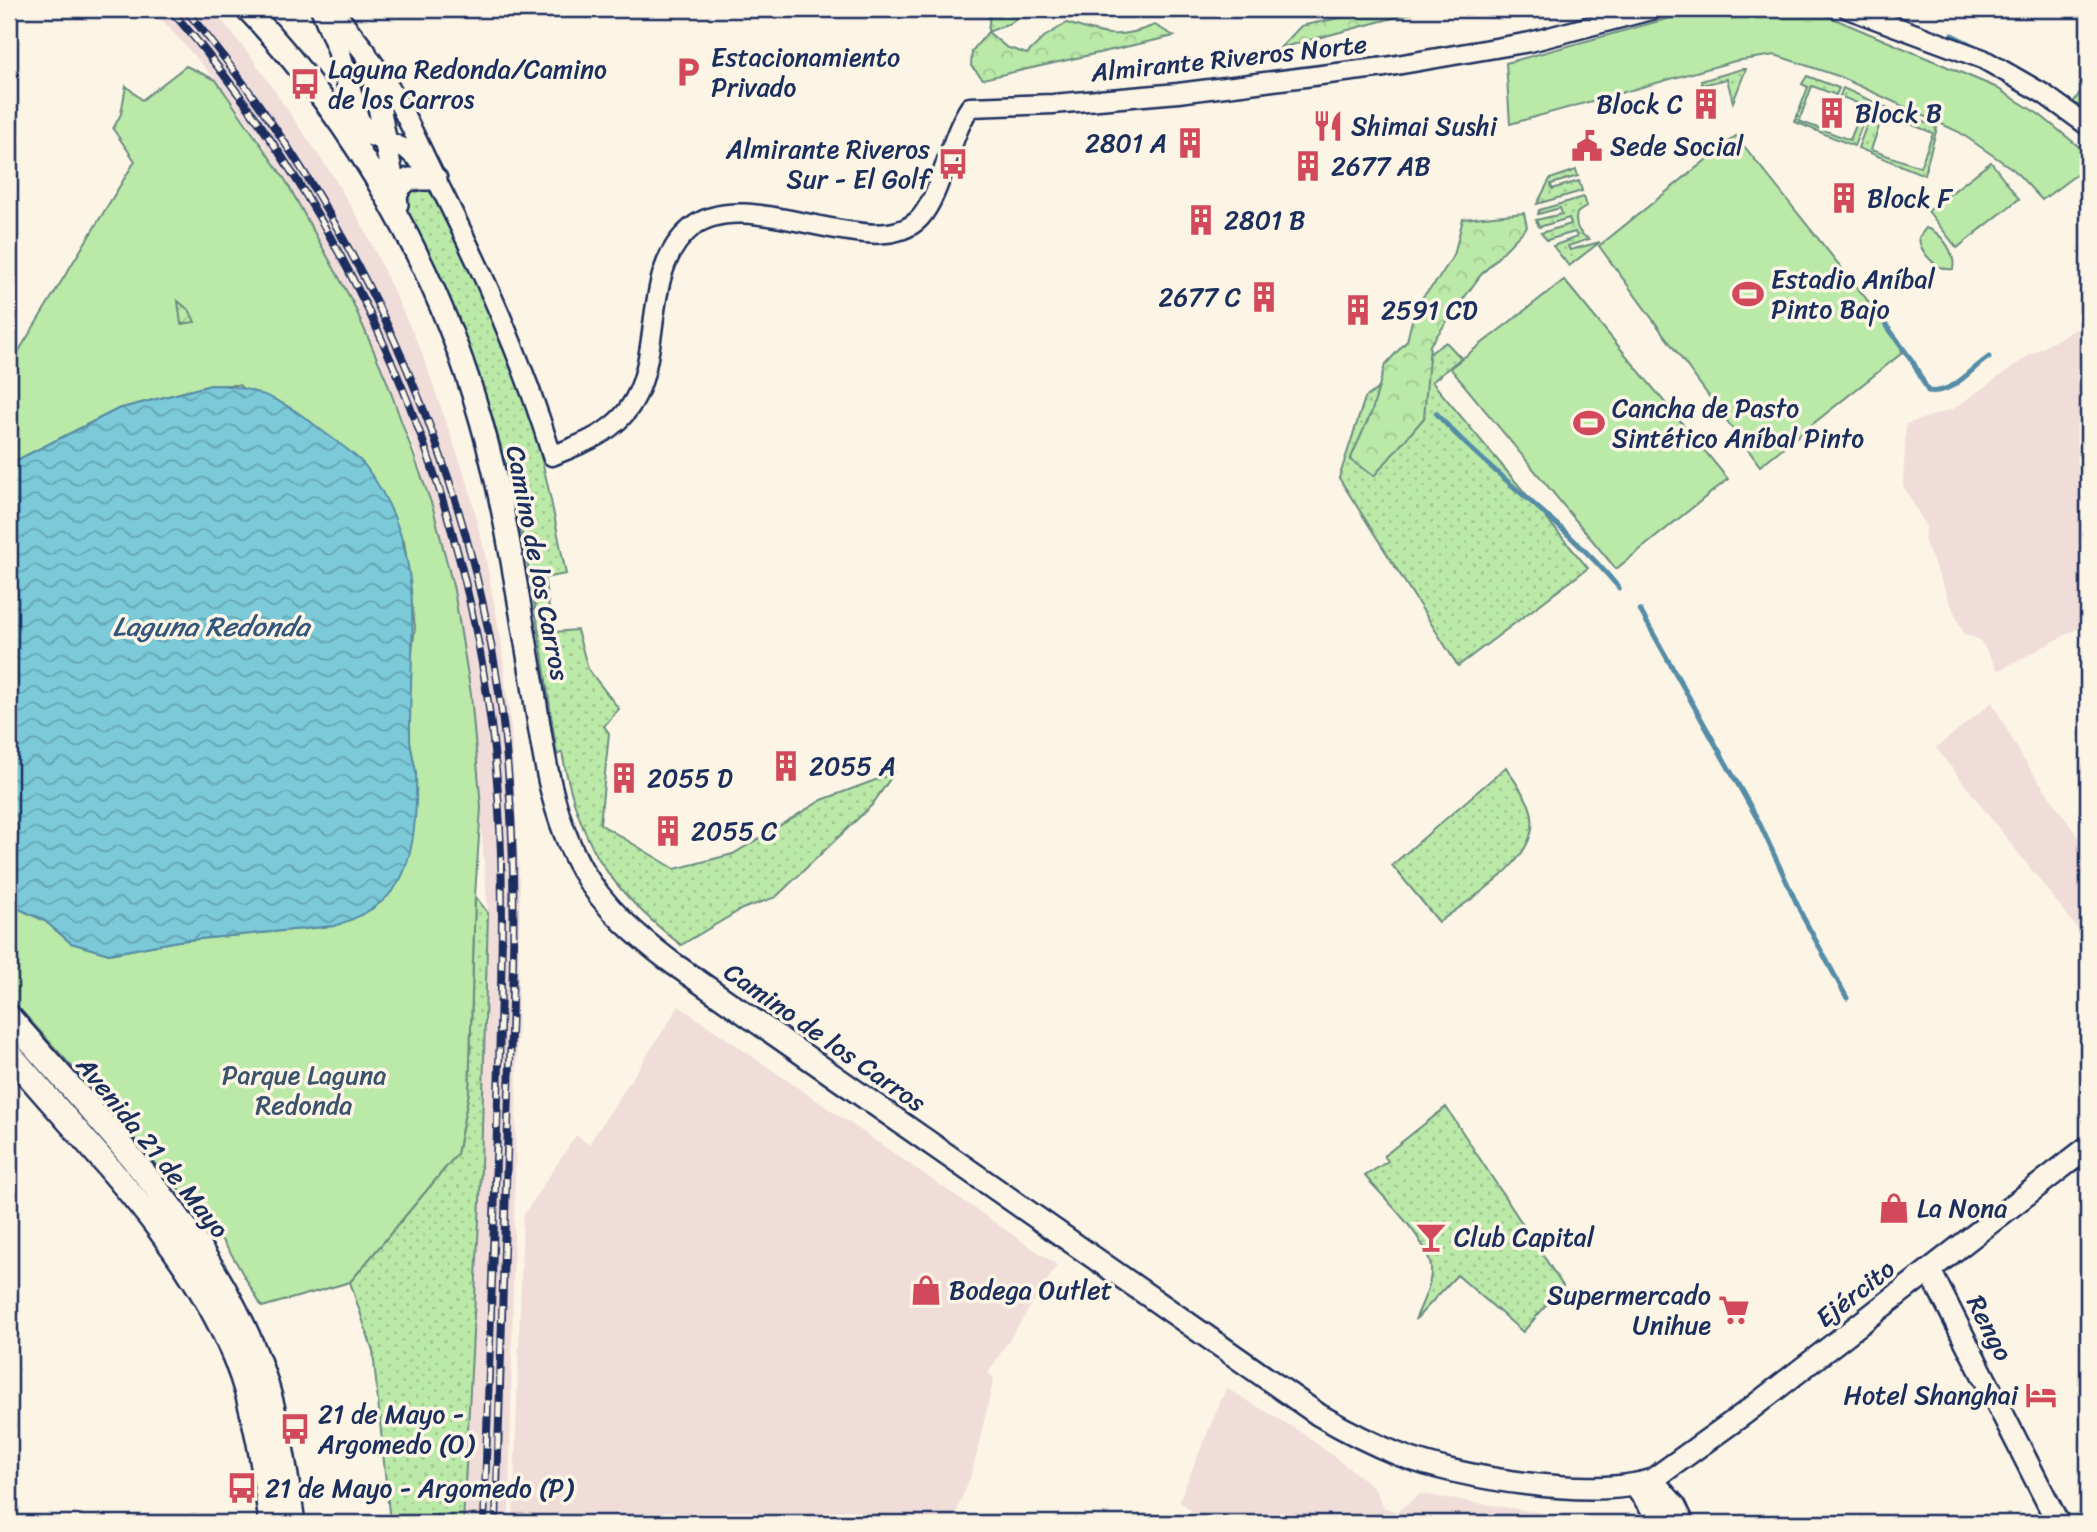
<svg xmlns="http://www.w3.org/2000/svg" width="2097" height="1532" font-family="Sriracha,sans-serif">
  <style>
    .built { fill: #f0ddda }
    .grass { fill: url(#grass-dots); stroke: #6b8c82; stroke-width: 2 }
    .forest { fill: url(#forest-crowns); stroke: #6b8c82; stroke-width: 2 }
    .park { fill: #bbe9a7; stroke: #6b8c82; stroke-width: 2 }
    .garden { fill: url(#garden-furrows); stroke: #6b8c82; stroke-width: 2 }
    .water { fill: url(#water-waves); stroke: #558ca7; stroke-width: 2 }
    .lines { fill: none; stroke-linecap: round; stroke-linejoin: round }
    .stream { stroke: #558ca7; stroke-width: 5 }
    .tertiary-casing { stroke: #1b2f5e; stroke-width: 23 }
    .secondary-casing { stroke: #1b2f5e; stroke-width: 26 }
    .primary-casing { stroke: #1b2f5e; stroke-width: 28 }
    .tertiary { stroke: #fcf5e5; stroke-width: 18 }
    .secondary { stroke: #fcf5e5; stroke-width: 21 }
    .primary { stroke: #fcf5e5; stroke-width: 23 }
    .rail-casing { stroke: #1b2f5e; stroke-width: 8 }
    .rail { stroke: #fcf5e5; stroke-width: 5; stroke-dasharray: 16; stroke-linecap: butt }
    .labels { text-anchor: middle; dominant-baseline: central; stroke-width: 7; stroke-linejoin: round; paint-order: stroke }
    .poi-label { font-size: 26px; fill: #1b2f5e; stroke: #fcf5e5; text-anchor: start }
    .street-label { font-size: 26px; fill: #1b2f5e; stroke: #fcf5e5 }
    .park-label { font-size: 26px; fill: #3b546d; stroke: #fcf5e5 }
    .water-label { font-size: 28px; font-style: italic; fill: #33567c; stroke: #fcf5e5 }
  </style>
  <defs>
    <pattern id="grass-dots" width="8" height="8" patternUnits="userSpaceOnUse" patternTransform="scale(1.75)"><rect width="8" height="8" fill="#bbe9a7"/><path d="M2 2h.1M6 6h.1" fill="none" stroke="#a0c892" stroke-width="1.8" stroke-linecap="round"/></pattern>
    <pattern id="forest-crowns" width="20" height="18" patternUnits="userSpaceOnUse" patternTransform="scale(1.75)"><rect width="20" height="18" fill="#bbe9a7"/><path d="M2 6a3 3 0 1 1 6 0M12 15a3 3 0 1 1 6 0" fill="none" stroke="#a0c892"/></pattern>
    <pattern id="garden-furrows" width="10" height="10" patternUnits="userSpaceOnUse" patternTransform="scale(1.75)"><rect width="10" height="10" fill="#bbe9a7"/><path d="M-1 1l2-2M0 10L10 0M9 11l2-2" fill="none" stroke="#a0c892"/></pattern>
    <pattern id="water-waves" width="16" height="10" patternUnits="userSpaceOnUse" patternTransform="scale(1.75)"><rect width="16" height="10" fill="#7bcad8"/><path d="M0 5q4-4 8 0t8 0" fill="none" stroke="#64a4b2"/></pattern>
  </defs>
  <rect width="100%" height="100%" fill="#fcf5e5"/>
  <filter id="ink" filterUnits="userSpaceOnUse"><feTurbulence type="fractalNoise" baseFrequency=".0143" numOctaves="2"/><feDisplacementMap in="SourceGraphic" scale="14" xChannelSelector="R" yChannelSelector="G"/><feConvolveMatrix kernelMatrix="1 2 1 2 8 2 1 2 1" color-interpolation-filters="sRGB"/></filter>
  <g filter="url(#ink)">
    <!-- built -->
    <path class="built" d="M152 9H213L252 58 333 176 364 228 420 348 468 484 485 554 501 640 511 730 520 888 509 1523H463L480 1202 488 913 471 694 454 590 433 508 412 443 353 303 286 180 251 126 216 80Z
      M2088 322V623L1998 671 1980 640 1963 633 1924 540 1926 527 1903 485 1906 424 1953 409 2028 356Z
      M1992 702 2022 757 2088 851V942L1936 748Z
      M679 1006 1057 1265 988 1373 994 1378 973 1470 952 1523H513L523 1216 576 1135 589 1144Z
      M1226 1388 1301 1432 1373 1486 1384 1507 1396 1512 1420 1494 1583 1519 1581 1523H1207L1179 1501Z"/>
    <!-- grass -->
    <path class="grass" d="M985 9H1024L1013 22 988 32 990 13Z
      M1742 69H1746L1733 102 1727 79 1702 85 1701 81Z
      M1807 76 1839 88 1836 95 1812 86 1799 121 1850 140 1864 106 1840 96 1843 88 1872 101 1854 146 1795 122 1808 87 1802 84Z
      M1875 103 1908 115 1905 123 1883 115 1871 150 1920 167 1933 133 1910 124 1912 117 1937 128 1924 175 1858 148Z
      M1576 170 1578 176 1551 184 1552 189 1579 181 1582 191 1537 204 1550 179Z
      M422 185C439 197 449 226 457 245 485 301 512 358 530 417 546 469 555 521 566 574L544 578 553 632 577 630 588 669 619 709 604 726 609 733 600 824 675 869 733 854 822 800 894 773 872 805 776 897 742 909 681 945C608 887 579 845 562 752L557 755C540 643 527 528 493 420 471 345 437 278 406 208L405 190Z
      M1584 197 1587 206 1577 213C1574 225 1579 234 1589 239L1568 246 1570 250 1600 242 1569 266 1553 246 1577 237 1575 232 1547 240 1541 233 1571 224 1569 218 1539 227 1536 220 1562 214 1560 208 1538 214 1539 210Z
      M1446 342 1461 358 1432 382 1588 568 1458 666 1339 478 1365 398Z
      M1506 767C1513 779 1523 792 1529 805 1550 855 1472 897 1439 922L1392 865Z
      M475 896 488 913 480 1202 463 1523H390L373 1351 350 1282 457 1154 469 1092Z
      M1446 1107 1563 1286 1523 1332 1457 1275 1415 1320C1421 1305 1432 1285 1431 1268 1429 1240 1383 1197 1365 1176L1388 1161 1384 1156Z"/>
    <!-- forest -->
    <path class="forest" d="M1381 9H1427L1280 48 1301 26Z
      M1067 23C1103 35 1119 40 1155 25L1174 36 983 79 971 66 972 51 988 32 1006 47 1027 54 1044 37Z
      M1524 213 1527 227 1480 276 1430 345 1424 418 1374 476 1350 460 1372 411 1385 365 1407 341 1416 304 1437 281 1454 255 1463 219Z"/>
    <!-- park -->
    <path class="park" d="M1703 9H1811L1995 87 2040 115 2088 154V166L2042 200 2014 170 1959 132 1838 76 1775 55 1735 61 1510 124 1506 63Z
      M186 66 216 80 286 181 353 303 386 379 433 508 454 590 471 694 481 807 475 896 469 1092 457 1154 350 1282 262 1307 232 1255 203 1213 161 1171 111 1110 9 997V904L45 921 71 943 109 954 178 941 334 926 413 809 416 774 410 742V668L415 627 404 540 239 385H211L118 409 9 464V357L17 354 135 161 113 129 121 114 126 86 142 100Z
      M2088 80V112H2087L2073 103Z
      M1736 136 1900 341 1902 353 1760 466 1599 246Z
      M1991 162 2019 199 1957 248 1928 211Z
      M1926 228C1942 232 1956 254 1953 269 1938 272 1919 252 1919 237Z
      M1564 280 1728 479 1616 569 1450 368Z"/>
    <!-- garden -->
    <path class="garden" d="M178 301 190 311 195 322 181 324Z"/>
    <!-- water -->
    <path class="water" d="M211 385C254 385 289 403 321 430 335 441 355 453 366 467 430 553 409 639 410 738 410 750 415 762 416 774 417 805 415 857 398 883 384 906 359 918 334 926L178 941 109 954 71 943 45 921 9 904V464L118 409Z"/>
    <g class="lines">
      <!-- stream -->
      <path class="stream" d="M1952 35 2009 64
        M1884 322 1913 362 1928 391C1953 395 1970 369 1989 357
        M1436 413C1492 476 1565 522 1619 588
        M1640 610 1758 820 1803 917 1847 998"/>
      <defs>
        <path id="tertiary" d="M1848 9 1983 59 2044 94 2088 126
          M372 61C401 100 416 140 438 183 483 272 523 360 552 456 573 447 595 440 613 425 673 378 633 276 691 228 746 181 875 267 920 218 942 193 949 138 970 107L1053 104 1178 93 1385 67 1530 42 1655 9
          M385 140 406 149 427 168"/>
        <path id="secondary" d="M247 9C356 123 438 269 481 421 505 505 517 592 532 679 542 744 549 811 582 870 604 908 637 936 671 962L1319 1415C1345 1430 1372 1444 1400 1455 1457 1478 1595 1500 1652 1480L1745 1413 2088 1147
          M322 9 338 48 358 120 369 134 385 140
          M331 9 365 52 372 68 397 204
          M395 199 400 187 409 179H436
          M1930 1271 2058 1523
          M1652 1480 1675 1506 1683 1523
          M1635 1486 1656 1514 1657 1523"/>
        <path id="primary" d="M9 1017C101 1124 208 1228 259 1363 278 1414 285 1469 293 1523
          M9 1053C87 1145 190 1245 235 1358 256 1410 264 1468 271 1523"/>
      </defs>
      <!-- tertiary casing -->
      <use href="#tertiary" class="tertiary-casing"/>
      <!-- secondary casing -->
      <use href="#secondary" class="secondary-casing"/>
      <!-- primary casing -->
      <use href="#primary" class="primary-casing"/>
      <!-- tertiary -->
      <use href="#tertiary" class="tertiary"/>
      <!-- secondary -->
      <use href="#secondary" class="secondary"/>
      <!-- primary -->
      <use href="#primary" class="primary"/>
      <defs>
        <path id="rail" d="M170 9C354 219 471 492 496 770 506 879 501 989 498 1099 494 1240 488 1382 484 1523
          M185 9C365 224 485 490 508 771 517 877 513 984 509 1091 505 1235 499 1379 496 1523"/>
      </defs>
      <!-- rail casing -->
      <use href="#rail" class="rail-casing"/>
      <!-- rail -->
      <use href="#rail" class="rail"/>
    </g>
  </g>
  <!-- icons -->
  <defs>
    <symbol id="parking-bare" viewBox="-9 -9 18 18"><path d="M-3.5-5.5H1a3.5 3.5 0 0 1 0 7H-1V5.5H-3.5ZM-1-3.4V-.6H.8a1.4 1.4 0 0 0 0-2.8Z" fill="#d1495b" stroke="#fcf5e5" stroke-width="2.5" paint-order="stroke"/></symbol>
    <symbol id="bus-bare" viewBox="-9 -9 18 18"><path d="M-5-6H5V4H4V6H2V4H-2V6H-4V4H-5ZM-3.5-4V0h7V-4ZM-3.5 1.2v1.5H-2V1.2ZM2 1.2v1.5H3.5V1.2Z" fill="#d1495b" stroke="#fcf5e5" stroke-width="2.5" paint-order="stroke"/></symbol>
    <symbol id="building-bare" viewBox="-9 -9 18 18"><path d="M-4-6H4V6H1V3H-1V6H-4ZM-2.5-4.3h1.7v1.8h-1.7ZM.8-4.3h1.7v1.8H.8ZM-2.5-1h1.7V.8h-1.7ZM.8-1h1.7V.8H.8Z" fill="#d1495b" stroke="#fcf5e5" stroke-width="2.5" paint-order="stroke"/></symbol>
    <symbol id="restaurant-bare" viewBox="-9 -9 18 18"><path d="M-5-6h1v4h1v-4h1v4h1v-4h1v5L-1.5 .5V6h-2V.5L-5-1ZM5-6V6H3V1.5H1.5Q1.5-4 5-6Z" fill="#d1495b" stroke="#fcf5e5" stroke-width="2.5" paint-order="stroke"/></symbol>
    <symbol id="civic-bare" viewBox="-9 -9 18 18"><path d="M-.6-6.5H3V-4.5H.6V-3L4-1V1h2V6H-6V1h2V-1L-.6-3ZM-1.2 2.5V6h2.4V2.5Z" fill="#d1495b" stroke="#fcf5e5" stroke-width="2.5" paint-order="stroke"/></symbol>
    <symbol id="stadium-bare" viewBox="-9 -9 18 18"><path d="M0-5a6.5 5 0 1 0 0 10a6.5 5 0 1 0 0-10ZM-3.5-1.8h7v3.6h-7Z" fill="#d1495b" stroke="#fcf5e5" stroke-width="2.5" paint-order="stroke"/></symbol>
    <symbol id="shop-bare" viewBox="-9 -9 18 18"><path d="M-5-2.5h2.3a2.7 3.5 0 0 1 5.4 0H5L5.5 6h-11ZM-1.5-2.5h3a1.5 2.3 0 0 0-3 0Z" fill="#d1495b" stroke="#fcf5e5" stroke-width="2.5" paint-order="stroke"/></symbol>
    <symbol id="bar-bare" viewBox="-9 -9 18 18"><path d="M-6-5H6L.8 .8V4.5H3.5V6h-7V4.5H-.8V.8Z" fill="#d1495b" stroke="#fcf5e5" stroke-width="2.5" paint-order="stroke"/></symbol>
    <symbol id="supermarket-bare" viewBox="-9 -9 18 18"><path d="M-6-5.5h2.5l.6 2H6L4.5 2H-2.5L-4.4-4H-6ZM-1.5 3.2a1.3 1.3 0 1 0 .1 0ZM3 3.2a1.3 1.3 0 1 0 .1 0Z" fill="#d1495b" stroke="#fcf5e5" stroke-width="2.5" paint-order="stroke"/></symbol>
    <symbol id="hotel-bare" viewBox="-9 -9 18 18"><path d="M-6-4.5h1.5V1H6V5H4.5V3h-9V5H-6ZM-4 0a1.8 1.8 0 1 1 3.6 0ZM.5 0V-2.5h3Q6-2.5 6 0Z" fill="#d1495b" stroke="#fcf5e5" stroke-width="2.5" paint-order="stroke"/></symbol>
  </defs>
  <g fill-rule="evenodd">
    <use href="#parking-bare" x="666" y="50" width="44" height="44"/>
    <use href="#bus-bare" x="283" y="62" width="44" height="44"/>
    <use href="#building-bare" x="1684" y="82" width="44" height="44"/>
    <use href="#building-bare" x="1810" y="91" width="44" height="44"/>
    <use href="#restaurant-bare" x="1306" y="104" width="44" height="44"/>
    <use href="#building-bare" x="1168" y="121" width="44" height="44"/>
    <use href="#civic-bare" x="1565" y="124" width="44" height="44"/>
    <use href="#bus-bare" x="931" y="142" width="44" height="44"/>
    <use href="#building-bare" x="1286" y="144" width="44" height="44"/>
    <use href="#building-bare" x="1822" y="176" width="44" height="44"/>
    <use href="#building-bare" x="1179" y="198" width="44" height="44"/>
    <use href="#stadium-bare" x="1726" y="272" width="44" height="44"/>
    <use href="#building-bare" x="1242" y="275" width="44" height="44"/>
    <use href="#building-bare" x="1336" y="288" width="44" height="44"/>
    <use href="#stadium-bare" x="1567" y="401" width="44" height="44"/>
    <use href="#building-bare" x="764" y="744" width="44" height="44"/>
    <use href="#building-bare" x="602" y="756" width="44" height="44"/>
    <use href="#building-bare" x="646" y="809" width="44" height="44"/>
    <use href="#shop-bare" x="1872" y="1186" width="44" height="44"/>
    <use href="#bar-bare" x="1409" y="1215" width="44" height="44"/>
    <use href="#shop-bare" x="904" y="1268" width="44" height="44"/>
    <use href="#supermarket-bare" x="1712" y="1288" width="44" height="44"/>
    <use href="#hotel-bare" x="2019" y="1373" width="44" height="44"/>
    <use href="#bus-bare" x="273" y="1407" width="44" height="44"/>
    <use href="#bus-bare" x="220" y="1466" width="44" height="44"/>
  </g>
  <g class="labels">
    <!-- poi labels -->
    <g class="poi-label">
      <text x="711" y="57">Estacionamiento<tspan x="711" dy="30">Privado</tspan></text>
      <text x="328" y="69">Laguna Redonda/Camino<tspan x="328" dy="30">de los Carros</tspan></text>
      <text x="1683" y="104" text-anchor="end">Block C</text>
      <text x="1855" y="113">Block B</text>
      <text x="1351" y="126">Shimai Sushi</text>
      <text x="1167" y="143" text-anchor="end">2801 A</text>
      <text x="1610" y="146">Sede Social</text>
      <text x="930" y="149" text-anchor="end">Almirante Riveros<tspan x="930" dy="30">Sur - El Golf</tspan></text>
      <text x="1331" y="166">2677 AB</text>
      <text x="1867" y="198">Block F</text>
      <text x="1224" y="220">2801 B</text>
      <text x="1771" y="279">Estadio Aníbal<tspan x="1771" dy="30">Pinto Bajo</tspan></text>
      <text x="1241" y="297" text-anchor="end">2677 C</text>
      <text x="1381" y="310">2591 CD</text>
      <text x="1612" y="408">Cancha de Pasto<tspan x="1612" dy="30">Sintético Aníbal Pinto</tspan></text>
      <text x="809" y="766">2055 A</text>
      <text x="647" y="778">2055 D</text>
      <text x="691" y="831">2055 C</text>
      <text x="1917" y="1208">La Nona</text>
      <text x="1454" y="1237">Club Capital</text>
      <text x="949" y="1290">Bodega Outlet</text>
      <text x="1711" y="1295" text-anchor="end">Supermercado<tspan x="1711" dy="30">Unihue</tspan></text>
      <text x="2018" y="1395" text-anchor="end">Hotel Shanghai</text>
      <text x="318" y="1414">21 de Mayo -<tspan x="318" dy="30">Argomedo (O)</tspan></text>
      <text x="265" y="1488">21 de Mayo - Argomedo (P)</text>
    </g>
    <!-- street labels -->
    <g class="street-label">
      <text transform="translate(1229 58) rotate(-6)">Almirante Riveros Norte</text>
      <text transform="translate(538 563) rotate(79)">Camino de los Carros</text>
      <text transform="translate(825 1037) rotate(35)">Camino de los Carros</text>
      <text transform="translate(153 1147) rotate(51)">Avenida 21 de Mayo</text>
      <text transform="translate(1855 1293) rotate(-38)">Ejército</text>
      <text transform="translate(1990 1328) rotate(63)">Rengo</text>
    </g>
    <!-- park labels -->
    <g class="park-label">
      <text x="304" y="1075">Parque Laguna<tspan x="304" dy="30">Redonda</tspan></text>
    </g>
    <!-- water labels -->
    <g class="water-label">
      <text x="211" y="626">Laguna Redonda</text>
    </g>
  </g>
  <!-- margin -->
  <rect width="2097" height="1532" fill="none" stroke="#fcf5e5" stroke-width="35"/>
  <rect x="18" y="18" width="2062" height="1497" fill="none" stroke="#1b2f5e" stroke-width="2.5" filter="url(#ink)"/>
</svg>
